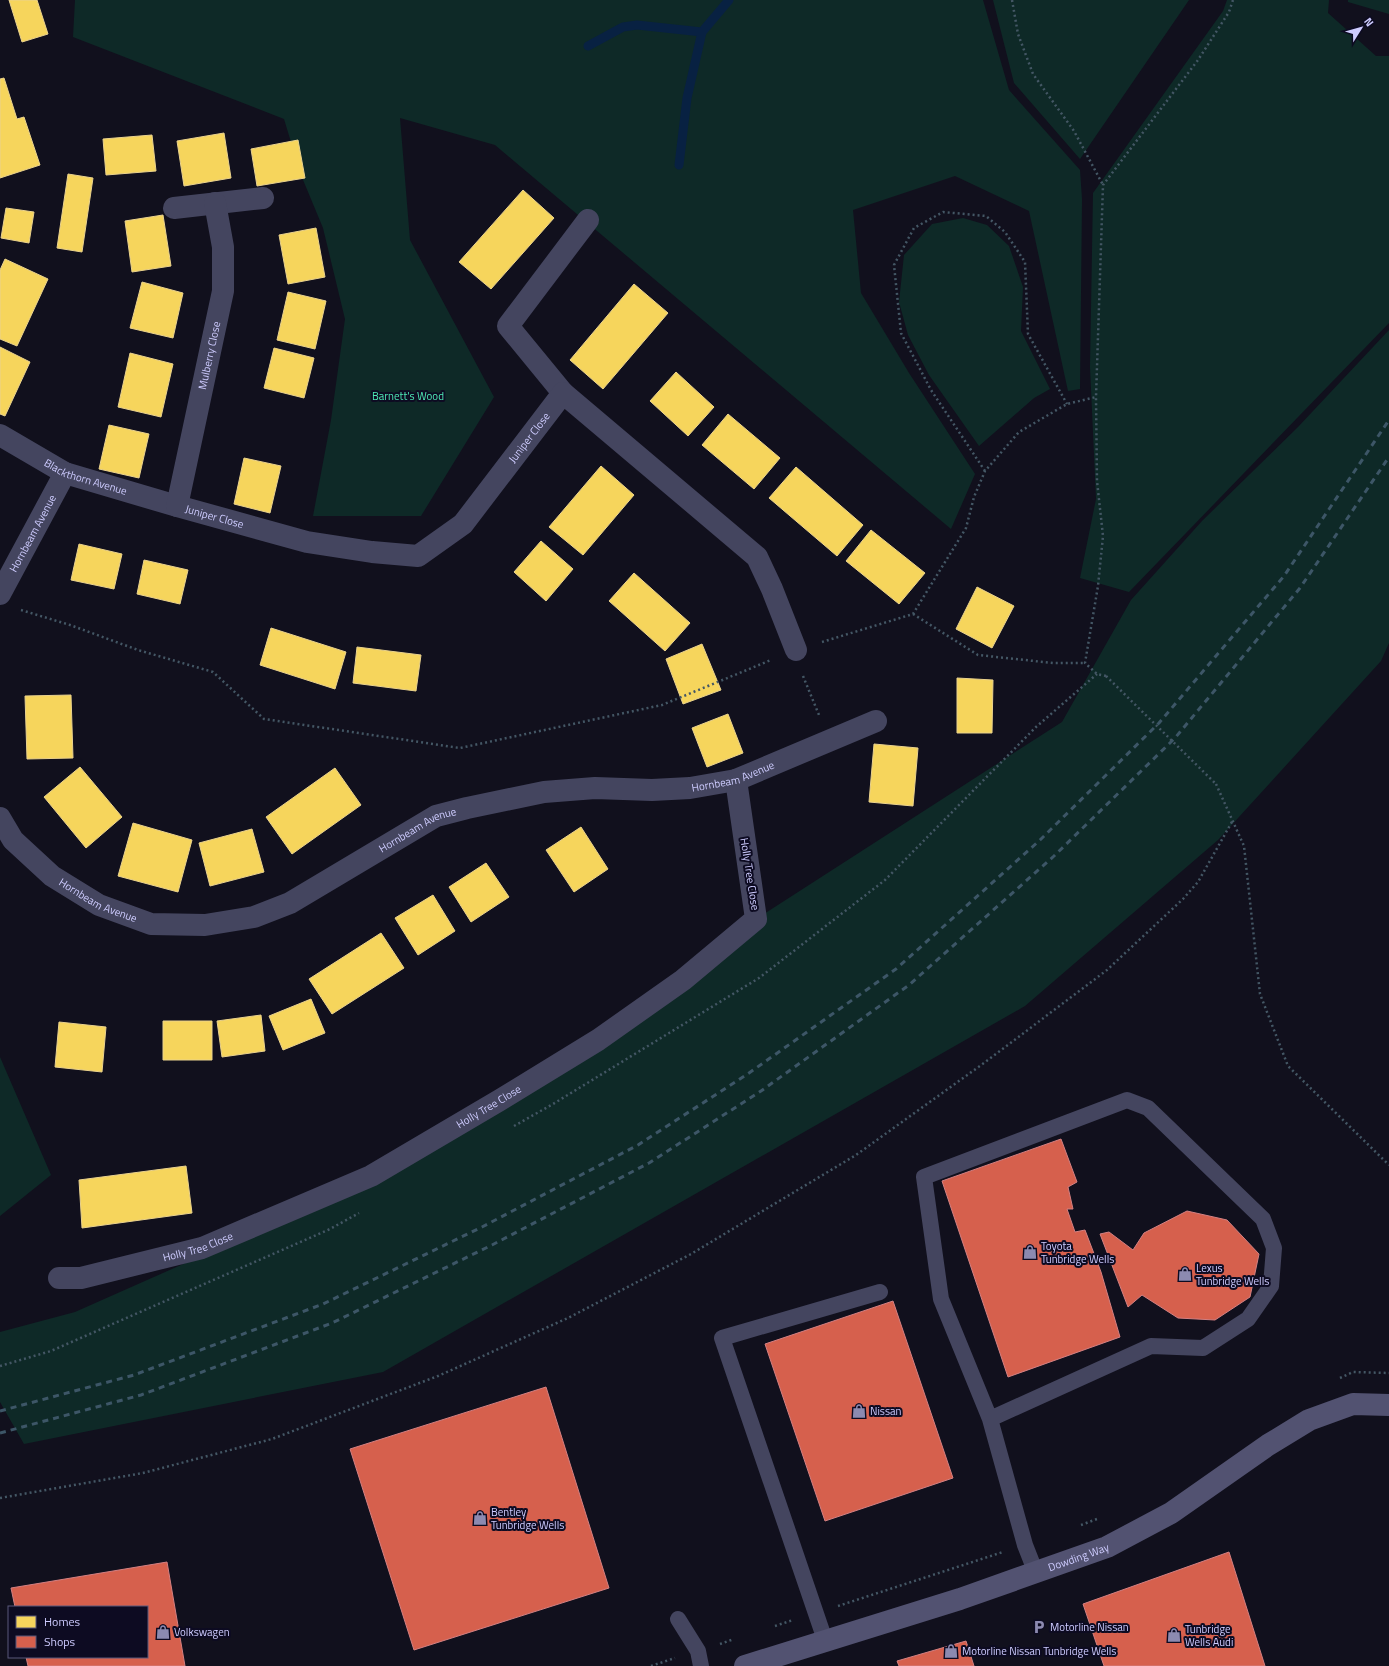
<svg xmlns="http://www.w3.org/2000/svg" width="1389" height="1666" font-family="'Titillium Web',sans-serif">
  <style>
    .green { fill: #0e2927 }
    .homes { fill: #f6d55c; stroke: #ead28d }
    .shops { fill: #d6604d; stroke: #d48082 }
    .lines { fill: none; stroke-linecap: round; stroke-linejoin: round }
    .stream { stroke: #082142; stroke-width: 9 }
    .path { stroke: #445765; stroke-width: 2.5; stroke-dasharray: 2 3; stroke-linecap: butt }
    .lane { stroke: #44455f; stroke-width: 16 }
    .street { stroke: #44455f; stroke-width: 22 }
    .secondary { stroke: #525271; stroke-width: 22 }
    .rail { stroke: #3d5667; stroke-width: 3; stroke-dasharray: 6 5; stroke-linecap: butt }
    .path-bridge { stroke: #445765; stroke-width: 2.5; stroke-dasharray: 2 3; stroke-linecap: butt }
    .labels { text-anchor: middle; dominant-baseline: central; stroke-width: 4; stroke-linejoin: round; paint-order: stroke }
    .street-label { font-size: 11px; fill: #ceccff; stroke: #0d0b22 }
    .park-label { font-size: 11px; fill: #4eeab6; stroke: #0d0b22 }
    .poi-label { font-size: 11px; fill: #ceccff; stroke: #0d0b22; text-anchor: start }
  </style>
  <rect width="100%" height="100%" fill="#11101d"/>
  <!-- green -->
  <path class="green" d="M75 0H983L1009 90 1080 170 1082 199 1080 389 1068 391 1029 211 955 176 853 210 861 293 909 373 975 474 951 529 495 145 400 118 410 240 494 397 421 516H313L331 420 345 319 323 228 301 175 284 119 73 37Z
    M993 0H1189L1080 159 1014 83Z
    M1227 0H1329L1328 13 1376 56H1389V323L1129 592 1080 578 1096 499 1090 367 1093 193 1223 11Z
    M1348 0H1389V14L1348 2Z
    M963 218 987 225 1009 246 1023 287 1021 331 1050 389 1034 398 979 446 929 375 908 335 899 302 904 255 932 224Z
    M1389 330V643L1381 661 1218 840 1025 1006 383 1372 24 1444 0 1402V1332L75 1312 323 1202 534 1088 756 919 1062 722 1131 600 1202 521 1298 427Z
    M0 1057 51 1175 0 1216Z"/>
  <!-- homes -->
  <path class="homes" d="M9 0H37L48 34 22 42Z
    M4 78 17 119 24 117 40 165 0 178V79Z
    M224 133 231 178 184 186 177 141Z
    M152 135 156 171 106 175 103 139Z
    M298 140 305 178 257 186 251 149Z
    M68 174 93 178 82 252 57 248Z
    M523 190 554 218 491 289 459 262Z
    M6 208 34 212 29 243 1 238Z
    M163 215 171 266 132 272 125 221Z
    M316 228 325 277 288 284 279 235Z
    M5 259 48 279 17 346 0 339V270Z
    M142 282 183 293 173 338 130 328Z
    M634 284 668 313 603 389 570 360Z
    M288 292 326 301 315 349 277 340Z
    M0 347 30 362 5 416 0 414Z
    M274 348 314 358 304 398 264 388Z
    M130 353 173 364 161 417 118 407Z
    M676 372 714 407 688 436 650 401Z
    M728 414 780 458 754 489 702 445Z
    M109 425 149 434 139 478 99 469Z
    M244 458 281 466 270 513 234 504Z
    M601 466 634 495 583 555 549 527Z
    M796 467 863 525 837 556 769 498Z
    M871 530 925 573 899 604 846 561Z
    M541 541 573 569 546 601 514 572Z
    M79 544 122 554 114 589 71 580Z
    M144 560 188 570 180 604 137 594Z
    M634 573 690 623 665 651 609 601Z
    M977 587 1014 606 992 648 956 629Z
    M271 628 346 652 335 689 260 665Z
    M702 644 721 690 683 704 666 659Z
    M357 647 421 655 416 691 353 683Z
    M957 678 993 680 992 733H957Z
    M71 695 73 758 27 759 25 696Z
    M728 714 743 753 707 767 692 728Z
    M874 744 918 748 913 806 869 802Z
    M80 767 122 817 86 848 44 797Z
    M335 768 361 805 292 854 266 817Z
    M133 823 192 840 178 892 118 876Z
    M581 827 608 869 574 892 546 850Z
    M252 829 264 872 210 886 199 843Z
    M486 863 509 897 471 922 449 887Z
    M433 895 455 931 418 955 395 918Z
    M381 933 404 968 332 1014 309 979Z
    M311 999 325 1033 283 1050 269 1016Z
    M261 1015 265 1051 222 1057 217 1021Z
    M163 1021H212V1060H163Z
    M59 1022 106 1027 102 1072 55 1067Z
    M186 1166 192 1213 82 1228 79 1180Z"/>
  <!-- shops -->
  <path class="shops" d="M1061 1139 1077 1182 1068 1187 1073 1209H1067L1075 1232 1085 1230 1101 1272 1120 1337 1008 1377 942 1181Z
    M1187 1211 1227 1220 1259 1254 1250 1297 1215 1320 1178 1318 1142 1295 1128 1307 1100 1234 1109 1232 1133 1250 1144 1233Z
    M893 1301 953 1478 825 1521 765 1344Z
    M546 1387 609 1588 414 1650 350 1449Z
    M1229 1552 1265 1666H1104L1083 1604Z
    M167 1562 185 1666H28L26 1657H147V1607H15L11 1588Z
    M966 1641 974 1666H899L897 1661Z"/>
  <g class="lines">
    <!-- stream -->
    <path class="stream" d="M588 46 623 27 637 25 702 32 729 0
      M679 165 687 98 702 32"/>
    <!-- path -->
    <path class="path" d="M1012 0 1018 34 1033 74 1074 131 1103 185
      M985 471 931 390 901 333 894 265 914 228 943 212 986 216 1005 232 1025 262 1028 334 1067 404
      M21 610 70 625 138 650 213 672 264 719 460 748 662 705 771 660
      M913 614 978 655 1053 663H1085
      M822 642 913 614 966 528 974 497 985 471 1019 432 1067 404 1096 397
      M803 676 819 715
      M1106 676 1097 674 1085 663 1098 586 1103 536 1097 481 1096 397 1103 185 1198 60 1229 12 1233 0
      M1216 784 1244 846 1260 994 1288 1066 1389 1165
      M514 1126 553 1104 759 978 885 880 1036 727 1097 674
      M0 1366 51 1351 330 1229 359 1213
      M1340 1378 1353 1372 1389 1373
      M0 1498 143 1473 272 1439 438 1376 568 1318 691 1254 856 1155 984 1063 1107 970 1183 899 1198 882 1233 820
      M1081 1525 1097 1519
      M838 1606 1003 1552
      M775 1626 793 1620
      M720 1644 734 1639
      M651 1666 675 1658"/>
    <!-- lane -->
    <path class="lane" d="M990 1419 1151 1346 1203 1348 1248 1319 1271 1286 1274 1248 1263 1219 1148 1108 1127 1100 924 1177 941 1299 990 1419 1025 1545 1036 1573
      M678 1619 698 1651 701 1666
      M825 1640 722 1338 880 1292"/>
    <!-- street -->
    <g class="street">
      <path d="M174 208 263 198"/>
      <path d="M563 393 508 326 588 220"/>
      <path id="s1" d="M0 435 65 473 177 506 307 542 372 552 418 556 463 524 563 393 757 557 772 589 796 650"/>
      <path id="s2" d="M177 506 223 291V247L215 203"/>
      <path id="s3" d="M0 594 65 473"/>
      <path id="s4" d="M0 818 13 840 52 876 99 905 151 924 205 925 254 917 290 903 436 816 467 808 544 792 595 788 652 790 690 788 736 780 876 721"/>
      <path id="s5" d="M59 1278H81L202 1248 371 1176 500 1100 598 1040 683 980 756 919 736 780"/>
    </g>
    <!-- secondary -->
    <path class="secondary" id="s6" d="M745 1666 960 1599 1107 1547 1171 1513 1268 1445 1309 1420 1353 1404 1389 1405"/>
    <!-- rail -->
    <path class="rail" d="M0 1411 134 1375 323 1304 482 1227 638 1145 749 1073 896 969 1040 840 1159 723 1284 576 1389 420
      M0 1433 141 1395 332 1323 492 1245 649 1163 761 1091 909 985 1054 856 1175 738 1300 588 1389 457"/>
    <!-- path-bridge -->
    <path class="path-bridge" d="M1106 676 1216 784"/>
  </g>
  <!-- icons -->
  <defs>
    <symbol id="shop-bare" viewBox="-9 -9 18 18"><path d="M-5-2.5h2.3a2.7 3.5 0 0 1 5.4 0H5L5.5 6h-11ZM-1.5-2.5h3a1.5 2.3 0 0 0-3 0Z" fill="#8c8ab0" stroke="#0d0b22" stroke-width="2.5" paint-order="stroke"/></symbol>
    <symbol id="parking-bare" viewBox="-9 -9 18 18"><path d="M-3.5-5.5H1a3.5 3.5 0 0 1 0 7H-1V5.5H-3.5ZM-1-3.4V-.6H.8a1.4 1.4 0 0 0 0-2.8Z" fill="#8c8ab0" stroke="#0d0b22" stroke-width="2.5" paint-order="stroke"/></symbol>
  </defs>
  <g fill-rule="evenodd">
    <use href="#shop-bare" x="1020" y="1242" width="20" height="20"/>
    <use href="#shop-bare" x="1175" y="1264" width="20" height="20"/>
    <use href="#shop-bare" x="849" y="1401" width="20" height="20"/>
    <use href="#shop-bare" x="470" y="1508" width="20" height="20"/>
    <use href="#parking-bare" x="1029" y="1617" width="20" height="20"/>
    <use href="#shop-bare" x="153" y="1622" width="20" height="20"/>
    <use href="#shop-bare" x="1164" y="1625" width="20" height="20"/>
    <use href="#shop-bare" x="941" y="1641" width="20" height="20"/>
  </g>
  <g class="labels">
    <!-- street labels -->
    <g class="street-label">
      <text stroke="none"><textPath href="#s2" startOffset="154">Mulberry Close</textPath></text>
      <text stroke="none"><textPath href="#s1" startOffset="603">Juniper Close</textPath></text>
      <text stroke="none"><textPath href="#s1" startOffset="96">Blackthorn Avenue</textPath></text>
      <text stroke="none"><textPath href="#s1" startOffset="231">Juniper Close</textPath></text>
      <text stroke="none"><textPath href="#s3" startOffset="69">Hornbeam Avenue</textPath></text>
      <text stroke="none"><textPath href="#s4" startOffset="803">Hornbeam Avenue</textPath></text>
      <text stroke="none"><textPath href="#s4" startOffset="479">Hornbeam Avenue</textPath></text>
      <text transform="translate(750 874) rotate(81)">Holly Tree Close</text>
      <text stroke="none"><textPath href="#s4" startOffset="131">Hornbeam Avenue</textPath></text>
      <text stroke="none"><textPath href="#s5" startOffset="467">Holly Tree Close</textPath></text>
      <text stroke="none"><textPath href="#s5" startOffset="143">Holly Tree Close</textPath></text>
      <text stroke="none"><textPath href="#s6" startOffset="351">Dowding Way</textPath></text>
    </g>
    <!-- park labels -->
    <g class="park-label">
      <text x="408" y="396">Barnett's Wood</text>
    </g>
    <!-- poi labels -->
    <g class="poi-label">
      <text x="1041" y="1246">Toyota<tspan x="1041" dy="13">Tunbridge Wells</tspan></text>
      <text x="1196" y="1268">Lexus<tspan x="1196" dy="13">Tunbridge Wells</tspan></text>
      <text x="870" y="1411">Nissan</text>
      <text x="491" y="1512">Bentley<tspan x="491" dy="13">Tunbridge Wells</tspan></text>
      <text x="1050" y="1627">Motorline Nissan</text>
      <text x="1185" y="1629">Tunbridge<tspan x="1185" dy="13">Wells Audi</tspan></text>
      <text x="174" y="1632">Volkswagen</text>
      <text x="962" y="1651">Motorline Nissan Tunbridge Wells</text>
    </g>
  </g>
  <!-- legend -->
  <rect x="8" y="1606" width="140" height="52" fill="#0d0b22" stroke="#5a587a"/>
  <rect x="16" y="1616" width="20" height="12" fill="#f6d55c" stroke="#5a587a"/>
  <text x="44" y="1626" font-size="12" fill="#ceccff">Homes</text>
  <rect x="16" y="1636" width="20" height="12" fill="#d6604d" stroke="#5a587a"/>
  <text x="44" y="1646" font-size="12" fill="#ceccff">Shops</text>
  <!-- north arrow -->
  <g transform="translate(1361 28) rotate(53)" stroke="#0d0b22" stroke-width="3" paint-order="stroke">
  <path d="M0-3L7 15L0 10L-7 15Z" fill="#ceccff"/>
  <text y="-6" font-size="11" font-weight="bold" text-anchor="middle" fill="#ceccff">N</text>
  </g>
</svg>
